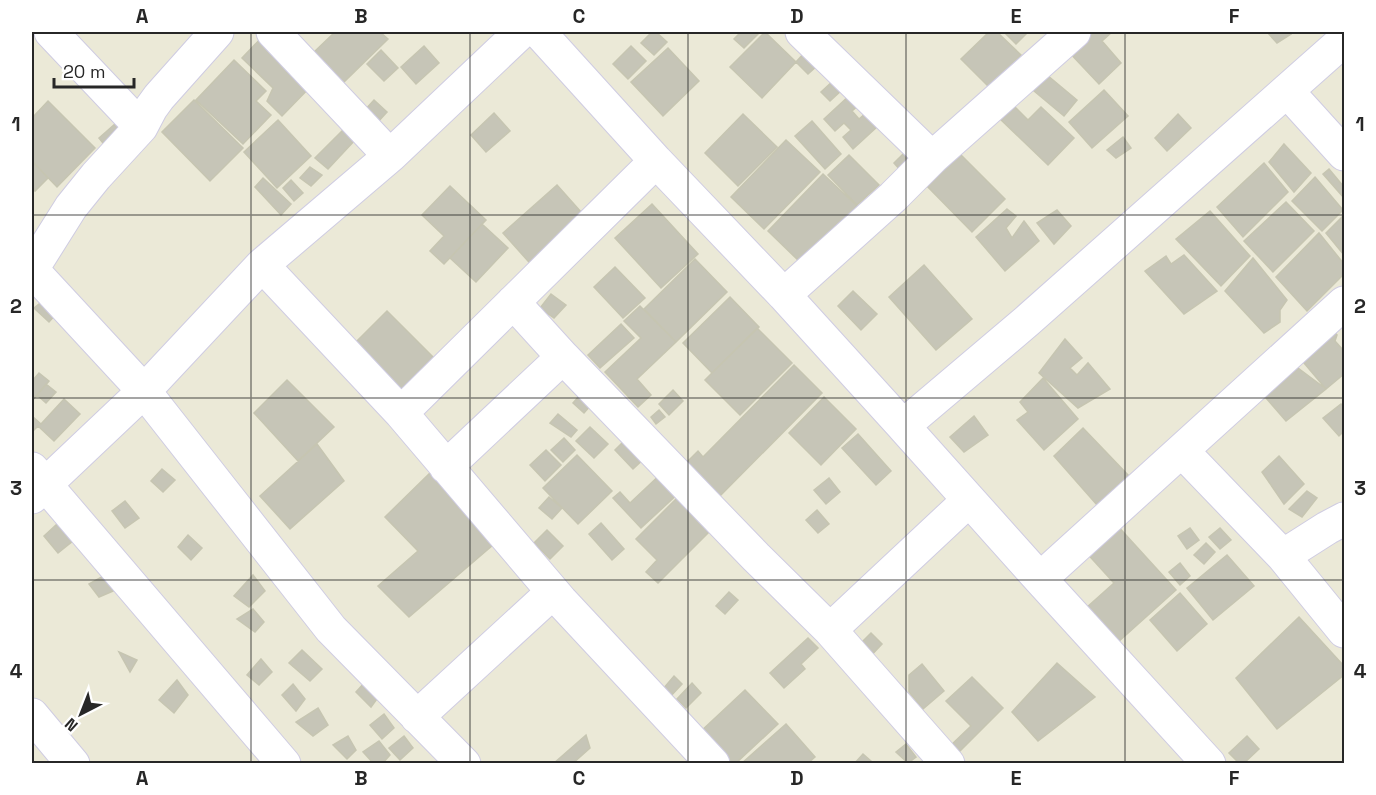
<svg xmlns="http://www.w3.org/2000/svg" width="1376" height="795" font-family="'Space Grotesk',sans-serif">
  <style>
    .building { fill: #c6c5b7; stroke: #c6c5b1; stroke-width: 1.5 }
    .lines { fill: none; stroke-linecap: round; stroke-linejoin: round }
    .minor-casing { stroke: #cfcce2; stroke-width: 35 }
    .minor { stroke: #fff; stroke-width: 33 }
    .grid { fill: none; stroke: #272727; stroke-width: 1.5; stroke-opacity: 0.55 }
    .neatline { fill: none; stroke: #272727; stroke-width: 2 }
    .grid-label { font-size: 20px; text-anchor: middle; font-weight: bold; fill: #272727 }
  </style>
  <rect width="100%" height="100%" fill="#ebe9d7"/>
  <!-- building -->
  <path class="building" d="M335 32H380L388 39 342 84 312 54Z
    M652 32H656L667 42 654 55 641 43Z
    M741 32H760L744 48 734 39Z
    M765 32 796 62 762 98 730 67Z
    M989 32H997L1021 55 989 87 961 59Z
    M1004 32H1028L1016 44Z
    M1087 32H1112L1102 41 1121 63 1099 84 1067 50Z
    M1267 32H1289L1291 34 1277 43Z
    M265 34 315 82 282 116 267 101 273 88 242 58Z
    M424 46 439 63 416 84 401 67Z
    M631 46 646 61 628 79 613 64Z
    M668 48 699 81 663 116 631 82Z
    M381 50 398 68 384 81 367 64Z
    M805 52 818 65 808 74 796 62Z
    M234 60 266 91 256 101 271 115 243 144 196 100Z
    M1041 70 1077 100 1064 116 1028 86Z
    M834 80 843 89 830 101 821 92Z
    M1104 90 1128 116 1092 148 1069 122Z
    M851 94 860 104 852 111 859 119 866 113 878 126 853 149 843 137 851 130 844 123 835 131 824 119Z
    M194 100 243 148 210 181 162 132Z
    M374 100 387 112 377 123 364 111Z
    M48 101 95 148 57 187 32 161V118Z
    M1011 103 1028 120 1041 107 1074 138 1048 165 998 117Z
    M494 113 510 131 486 152 471 135Z
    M743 114 777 147 738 186 705 153Z
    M1178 114 1191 128 1167 151 1155 138Z
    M124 116 132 126 107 148 99 138Z
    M278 120 311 156 277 188 244 152Z
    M812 121 841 154 825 169 795 136Z
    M343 130 355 140 328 169 315 158Z
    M1123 137 1131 148 1116 158 1107 150Z
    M786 140 820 172 764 229 731 197Z
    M1284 144 1311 173 1294 192 1269 162Z
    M955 149 1005 199 972 232 922 181Z
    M905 152 912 160 901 171 894 163Z
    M849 155 879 185 857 205 828 175Z
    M32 161 48 178 35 191 32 187Z
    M1264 163 1288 192 1243 237 1217 207Z
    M310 167 322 175 311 186 300 178Z
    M1329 169 1344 187V198L1323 174Z
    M823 174 857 206 801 263 768 231Z
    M1315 177 1343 210 1322 231 1292 201Z
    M263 178 291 204 281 215 255 187Z
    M291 180 303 193 294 201 283 188Z
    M557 185 589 221 536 270 503 233Z
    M450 186 486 220 444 264 430 251 444 236 422 215Z
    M1286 202 1314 231 1273 272 1244 241Z
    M652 204 698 254 661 288 615 238Z
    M1007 209 1016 216 1006 228 1012 238 1024 221 1039 241 1005 271 976 237Z
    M1057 210 1071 226 1054 244 1037 223Z
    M1210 211 1250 256 1221 286 1176 239Z
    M1344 215V255L1326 233Z
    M482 224 508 248 476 282 450 258Z
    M1319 233 1344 264V274L1307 311 1276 277Z
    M1184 255 1217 291 1184 314 1145 271 1166 256 1171 264Z
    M1253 258 1287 300 1280 310V322L1264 333 1225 291Z
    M695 259 727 292 676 342 644 309Z
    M924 265 972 319 936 350 889 297Z
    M615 267 645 298 623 318 594 287Z
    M853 291 877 314 861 330 838 306Z
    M551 294 566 305 554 318 540 308Z
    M730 297 759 327 712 373 683 343Z
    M44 300 57 313 49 322 34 308Z
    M640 306 676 342 637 379 651 395 638 407 605 372 641 338 624 321Z
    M387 311 440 364 409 396 355 343Z
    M621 324 634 338 600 368 588 355Z
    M757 328 792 363 740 415 705 380Z
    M1331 328 1337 335 1335 341 1344 351V374L1326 389 1299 357Z
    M1065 339 1082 358 1070 368 1077 375 1088 363 1110 389 1078 408 1039 373Z
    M794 365 822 393 715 501 681 468 698 451 703 457Z
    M1294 365 1326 389 1286 421 1260 391Z
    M39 373 49 381 32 401V381Z
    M1043 378 1078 419 1044 450 1017 420 1028 412 1020 402Z
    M287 380 334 427 298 461 254 413Z
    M46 384 56 392 46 403 37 395Z
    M586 388 597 398 584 413 573 403Z
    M673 390 683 401 669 415 659 404Z
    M824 397 856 429 821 465 789 433Z
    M64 399 80 414 54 441 38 426 33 431 32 430V419L33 417 41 424Z
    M1341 404 1344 407V431L1339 436 1323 418Z
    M659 410 665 417 656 424 651 417Z
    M558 414 577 430 571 437 550 423Z
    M974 416 988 435 964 452 950 437Z
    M590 427 608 444 594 458 576 441Z
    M1083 428 1128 475 1097 505 1054 456Z
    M858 434 891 471 876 485 842 448Z
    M630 435 648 455 633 469 615 450Z
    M564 438 575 450 563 462 551 450Z
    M317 444 344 481 290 529 260 496Z
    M546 450 561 465 545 481 530 465Z
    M577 455 612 491 578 524 543 488Z
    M1279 456 1304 484 1284 504 1262 472Z
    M435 468 500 539 409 617 378 586 418 551 385 517Z
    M162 469 175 480 163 492 151 481Z
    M664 471 682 490 641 528 613 498 620 492 630 503Z
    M829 478 840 492 826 504 814 490Z
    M1307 491 1317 498 1302 517 1289 509Z
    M683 492 716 525 658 583 646 572 657 560 636 539Z
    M549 497 562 508 552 519 539 508Z
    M125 501 139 518 125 528 112 511Z
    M817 510 829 524 818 533 806 520Z
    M601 523 624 549 612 560 589 534Z
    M1115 523 1176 590 1117 643 1086 608 1114 583 1084 550Z
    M57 524 73 541 58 553 44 536Z
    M1190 528 1199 540 1187 549 1178 536Z
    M1220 528 1231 540 1220 549 1209 537Z
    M547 530 563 546 550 559 534 543Z
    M188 535 202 548 191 560 178 547Z
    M1206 543 1215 552 1204 564 1194 555Z
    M1227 555 1254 586 1213 620 1187 588Z
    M1180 563 1190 576 1180 585 1169 572Z
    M107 574 118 589 99 597 89 584Z
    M253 575 265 591 249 607 234 596Z
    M729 592 738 600 725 614 716 606Z
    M1180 593 1207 624 1177 651 1150 620Z
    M253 609 264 622 255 632 237 619Z
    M1299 617 1344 666V675L1277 729 1236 678Z
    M871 633 882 644 866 661 854 650Z
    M808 638 818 648 801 664 805 669 784 688 770 673Z
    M302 650 322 669 310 681 289 663Z
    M119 652 137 660 130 672Z
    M261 659 272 672 259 685 247 675Z
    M1057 663 1095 697 1038 741 1012 712Z
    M922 664 944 691 923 709 909 692V675Z
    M674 676 682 684 670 697 663 689Z
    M972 677 1003 708 956 755 948 748 971 726 946 701Z
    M177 680 188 695 174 713 159 700Z
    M365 682 379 696 371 707 356 692Z
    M692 683 701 693 686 708 677 699Z
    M293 684 305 699 296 711 282 695Z
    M745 690 778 724 735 764H726L699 733Z
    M318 708 328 725 313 736 296 722Z
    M384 714 394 728 382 739 370 725Z
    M786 724 815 757 807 764H741Z
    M586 735 590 748 572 764H553Z
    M348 736 356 750 347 759 333 745Z
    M404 736 413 748 400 760 389 748Z
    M1247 736 1259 749 1243 764H1240L1229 753Z
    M379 741 390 755 382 764H374L363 752Z
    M906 744 916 757 908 763 896 752Z
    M863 754 872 762 871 764H854Z"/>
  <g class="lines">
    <defs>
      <path id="minor" d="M51 32 141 127
        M273 32 390 156
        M539 32 656 161 784 295 903 426 1027 321 1344 40
        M802 32 932 158
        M1287 91 1344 154
        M262 265 401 413 561 601 713 764
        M32 269 71 207 96 176 141 127 151 108 159 97 217 32
        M32 270 144 391 331 629 464 764
        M784 295 893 197 932 158 1074 32
        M513 302 563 357
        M401 413 656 161
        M903 426 1040 579 1209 764
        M1182 451 1283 556
        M446 467 563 357 756 557 830 630 948 764
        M32 469 284 764
        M32 497 144 391 262 265 390 156 521 32
        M1344 519 1327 528 1283 556 1344 631
        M1040 579 1344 303
        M830 630 969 500
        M32 715 73 764
        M417 717 553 592"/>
    </defs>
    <!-- minor casing -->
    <use href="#minor" class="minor-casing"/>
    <!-- minor -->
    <use href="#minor" class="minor"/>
  </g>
  <!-- grid -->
  <path class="grid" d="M251 32V764M470 32V764M688 32V764M906 32V764M1125 32V764M32 215H1344M32 398H1344M32 580H1344"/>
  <!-- border -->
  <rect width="1376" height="795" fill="none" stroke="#ffffff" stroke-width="66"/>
  <!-- north arrow -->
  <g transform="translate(81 714) rotate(222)" stroke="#ffffff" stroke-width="4.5" paint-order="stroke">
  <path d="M0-4.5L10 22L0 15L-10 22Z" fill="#272727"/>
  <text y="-9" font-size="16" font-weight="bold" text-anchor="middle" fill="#272727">N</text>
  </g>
  <!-- scale -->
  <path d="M54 78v9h80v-9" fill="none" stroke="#272727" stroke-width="3"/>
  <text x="63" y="78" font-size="18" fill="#272727" stroke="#ffffff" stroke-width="4.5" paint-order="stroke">20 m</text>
  <rect x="33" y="33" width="1310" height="729" class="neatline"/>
  <g class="grid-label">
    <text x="142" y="23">A</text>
    <text x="361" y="23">B</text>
    <text x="579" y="23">C</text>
    <text x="797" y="23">D</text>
    <text x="1016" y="23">E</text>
    <text x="1234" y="23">F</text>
    <text x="16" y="131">1</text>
    <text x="1360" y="131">1</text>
    <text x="16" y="313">2</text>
    <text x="1360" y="313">2</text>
    <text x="16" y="495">3</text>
    <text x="1360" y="495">3</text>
    <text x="16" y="678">4</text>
    <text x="1360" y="678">4</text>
    <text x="142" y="785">A</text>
    <text x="361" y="785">B</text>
    <text x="579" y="785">C</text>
    <text x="797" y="785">D</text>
    <text x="1016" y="785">E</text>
    <text x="1234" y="785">F</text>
  </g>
</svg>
